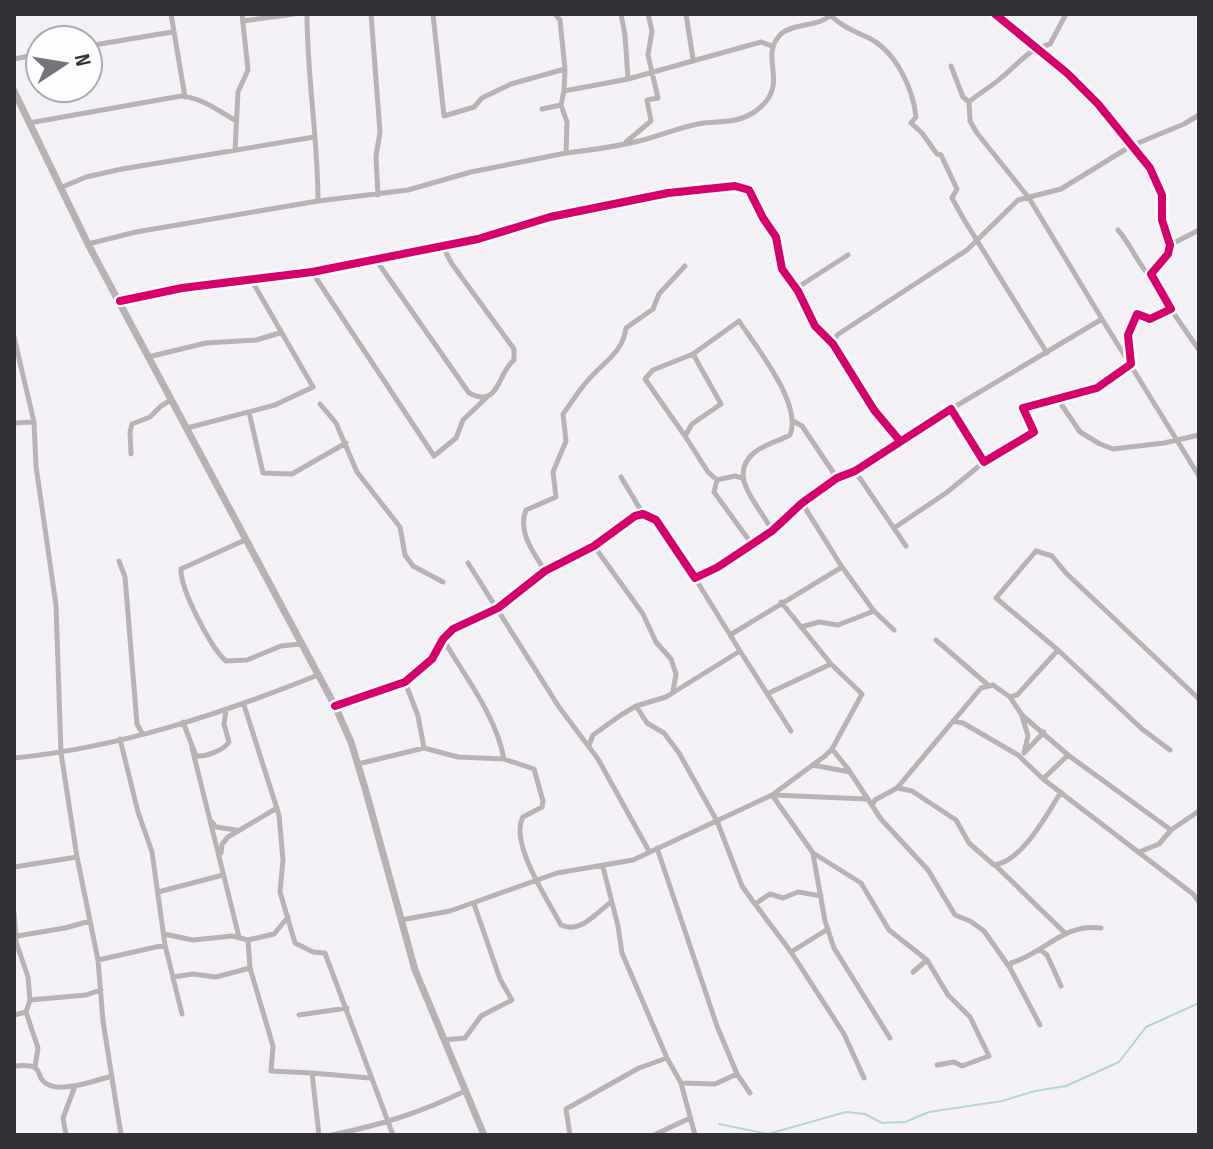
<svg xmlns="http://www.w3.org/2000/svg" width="1213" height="1149" font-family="'Sofia Sans Condensed',sans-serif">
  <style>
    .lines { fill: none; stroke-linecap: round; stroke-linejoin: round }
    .stream { stroke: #b4d3db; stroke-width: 2 }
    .street { stroke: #b8b2b4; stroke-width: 5 }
    .secondary { stroke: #b8b1b4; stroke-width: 7 }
    .cycleway-casing { stroke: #fdfdff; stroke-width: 13 }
    .cycleway { stroke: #d6006c; stroke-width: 8 }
  </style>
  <rect width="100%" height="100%" fill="#f3f0f6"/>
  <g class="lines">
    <!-- stream -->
    <path class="stream" d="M719 1124 768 1134 846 1112 865 1114 882 1123 905 1122 929 1112 1002 1101 1035 1091 1066 1086 1119 1062 1146 1027 1199 1003"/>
    <!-- street -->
    <path class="street" d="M171 14 185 97
      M307 14C307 77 318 139 318 201
      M371 14 380 132 376 156 378 195
      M433 14 444 116 474 107 482 98 511 84 565 69 560 20 555 14
      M621 14 625 35 628 79
      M686 14 693 59
      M831 16C843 27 854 31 869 38 896 52 913 88 916 117L911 123 922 133 937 154 941 155 957 189 952 198 963 218 1047 353
      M243 21 294 14
      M88 46 172 32
      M14 59 40 54
      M564 91 565 69
      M969 102C979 93 991 87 1001 78 1021 62 1024 52 1050 44L1066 14
      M561 105 567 122 566 153C591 150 615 147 639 141 660 136 682 126 704 123 720 121 736 123 751 114 757 111 766 103 769 97 782 76 761 53 781 34 793 23 818 27 831 15
      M542 109 561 105 564 91 628 79 761 42 772 46
      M29 123 181 96C202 98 218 110 236 121
      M626 142 651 121 647 100 658 98 648 55 652 31 648 14
      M235 150 238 92 248 70 242 14
      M60 188 86 177 122 169 314 137
      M1118 230C1132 246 1138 265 1152 279
      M88 244 136 232 318 201 408 190 471 172 566 153
      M1170 245 1199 230
      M376 260 469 393C500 409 497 373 514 360V349L452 264 442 245
      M312 272 434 456 456 438 463 420 487 397
      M795 289 848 255
      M120 301 182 288 312 272 478 239 550 217 668 193 735 186 749 190 763 218 776 237 782 269 798 291 815 326 833 344 874 410 900 441
      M1170 308 1199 350
      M1102 319 1199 476
      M14 337 34 422 36 466 56 605 61 753 77 857 98 960 103 1021 121 1135
      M833 344 837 335 967 250 1018 200 1061 189 1131 146 1184 124 1199 115
      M148 357 206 343 256 340 280 333
      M1057 398 1080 432 1100 444 1113 449 1164 443 1199 435
      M320 404 336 423 357 472 400 527 405 555 413 566 443 582
      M951 409 1102 319 1029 198 977 133 970 121 969 102 963 97 951 66
      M249 412 263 473 292 474 346 443
      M793 421 802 426 837 478
      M14 423 34 422
      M187 428 275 405 313 387 252 281
      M685 436 645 379 653 370 693 354
      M131 454 130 432 132 424 150 417 161 406 171 400
      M855 471 906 546
      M621 477 643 514
      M742 478 735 476 717 480 708 472 685 436 692 424 721 404 693 354 739 321C756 347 803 404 790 435 779 441 765 444 755 452 724 476 762 508 772 531
      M717 480 714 492 751 543
      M894 528 946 493 984 462
      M245 540 181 569C180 589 211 648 226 661L247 660 281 646 301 644
      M594 546 643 614 656 642 671 659 676 674 673 691
      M119 561 125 577 137 724 142 733
      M468 563 559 707 598 759 649 851
      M545 571C534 553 517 532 526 510L556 497 553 472 566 441 563 414C572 402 580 388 590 378 605 361 623 352 626 328L653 309 659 294 685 266
      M874 611 894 630
      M801 627 819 622 838 625 874 611 842 567 802 503
      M730 635 842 567
      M443 639C465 677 496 715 504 759
      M936 640 988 685
      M740 651 791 731
      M405 682 418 716 424 748
      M769 693 831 664
      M1010 697 1022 715 1068 755 1171 830
      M244 705 279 815 283 860 280 892 295 943 313 952 325 953 393 1135
      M335 706 405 682 432 659 443 639 453 629 498 608 545 571 594 546 635 516 643 514 656 520 695 578 718 567 772 531 802 503 837 478 855 471 951 409 984 462 1034 432 1023 408 1097 388 1131 364 1128 335 1137 314 1150 319 1171 309 1151 274 1168 254 1170 245 1162 220V195L1150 168 1098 104 1067 73 995 14
      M636 706 647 723 664 733 679 753 717 821 742 886 755 904
      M1022 716 1028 736 1024 753
      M953 721 963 723 1018 755 1043 779 1193 894 1199 902
      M183 722 196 756C206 757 224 750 229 742L224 724 226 710
      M120 739 138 812 152 852 165 945 182 1014
      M589 745 593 735 621 715 636 706 666 697 740 651 695 578
      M192 748 239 937
      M832 749 849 770
      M1170 750 1142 729 1058 650 996 598 1036 551 1052 556 1066 573 1199 699
      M1025 752 1044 732
      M14 758C118 748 221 714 318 675
      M358 764 424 748 458 757 504 759 534 769 543 801 542 807 523 817C509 843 548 900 561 925 581 934 596 913 611 902
      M812 765 850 772 881 819 928 870 955 915 970 921 984 931 1010 968 1011 963C1045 953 1063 923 1101 928
      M1043 779 1068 755
      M898 788 912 791 956 820 969 843 994 865C1022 862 1047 814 1061 792
      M772 795 813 853 861 883 889 930 927 960 948 995 970 1017 989 1056 962 1066 954 1062 937 1065
      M773 795 866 799
      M872 805 875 800 897 788 981 688 993 685 1010 697 1017 695 1058 650
      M212 822 216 827 236 830
      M657 848 717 1026 737 1074 750 1093
      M1139 852 1159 844 1171 830 1199 811
      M221 853 222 844 228 837 277 808
      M813 854 825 921 834 948 890 1038
      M995 865 1066 934
      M14 867 77 857
      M603 867 618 926 622 953 667 1058 681 1083 695 1135
      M158 892 223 875
      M14 912 16 942 28 977 30 1000
      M401 920 450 911 557 873 633 860 772 795 825 756 832 749 862 694 831 664 781 602
      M828 929 791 952 844 1034 864 1078
      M164 934 193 940 232 936 248 940 274 934 288 917
      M17 936 65 928 90 921
      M1040 949 1047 955 1061 986
      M791 952 755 904 770 894 783 898 798 892 821 896
      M98 960 165 945
      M250 968 273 1046 271 1071 312 1073 319 1135
      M1010 968 1040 1025
      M913 972 927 960
      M173 977 193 974 216 977 250 968 248 940
      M26 1012 38 1048 35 1067
      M14 1015 26 1012 30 1000 86 995 101 990
      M299 1015 347 1008
      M444 1040 465 1038 481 1016 512 1000 500 979 474 904
      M14 1066C50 1063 31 1077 49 1085 64 1092 97 1080 112 1076
      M312 1073 370 1078
      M681 1083 715 1084 737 1074
      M66 1135 63 1118 75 1086
      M332 1135C380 1125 420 1113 465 1091
      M570 1135 566 1109 639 1068 667 1058
      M654 1135 690 1118"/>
    <!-- secondary -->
    <path class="secondary" d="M14 91 88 244 335 706 351 742 365 788 415 970 484 1135"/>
    <defs>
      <path id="cycleway" d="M120 301 182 288 312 272 478 239 550 217 668 193 735 186 749 190 763 218 776 237 782 269 798 291 815 326 833 344 874 410 900 441
        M335 706 405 682 432 659 443 639 453 629 498 608 545 571 594 546 635 516 643 514 656 520 695 578 718 567 772 531 802 503 837 478 855 471 951 409 984 462 1034 432 1023 408 1097 388 1131 364 1128 335 1137 314 1150 319 1171 309 1151 274 1168 254 1170 245 1162 220V195L1150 168 1098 104 1067 73 995 14"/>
    </defs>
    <!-- cycleway casing -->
    <use href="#cycleway" class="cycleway-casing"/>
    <!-- cycleway -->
    <use href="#cycleway" class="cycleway"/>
  </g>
  <!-- border -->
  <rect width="1213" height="1149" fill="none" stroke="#323135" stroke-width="32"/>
  <!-- north arrow -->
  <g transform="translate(64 64) rotate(78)"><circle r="38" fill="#fdfdff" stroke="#acabae" stroke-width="2"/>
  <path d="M0-6L14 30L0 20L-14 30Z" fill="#767479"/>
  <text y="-12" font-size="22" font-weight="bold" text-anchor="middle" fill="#323135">N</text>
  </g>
</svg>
